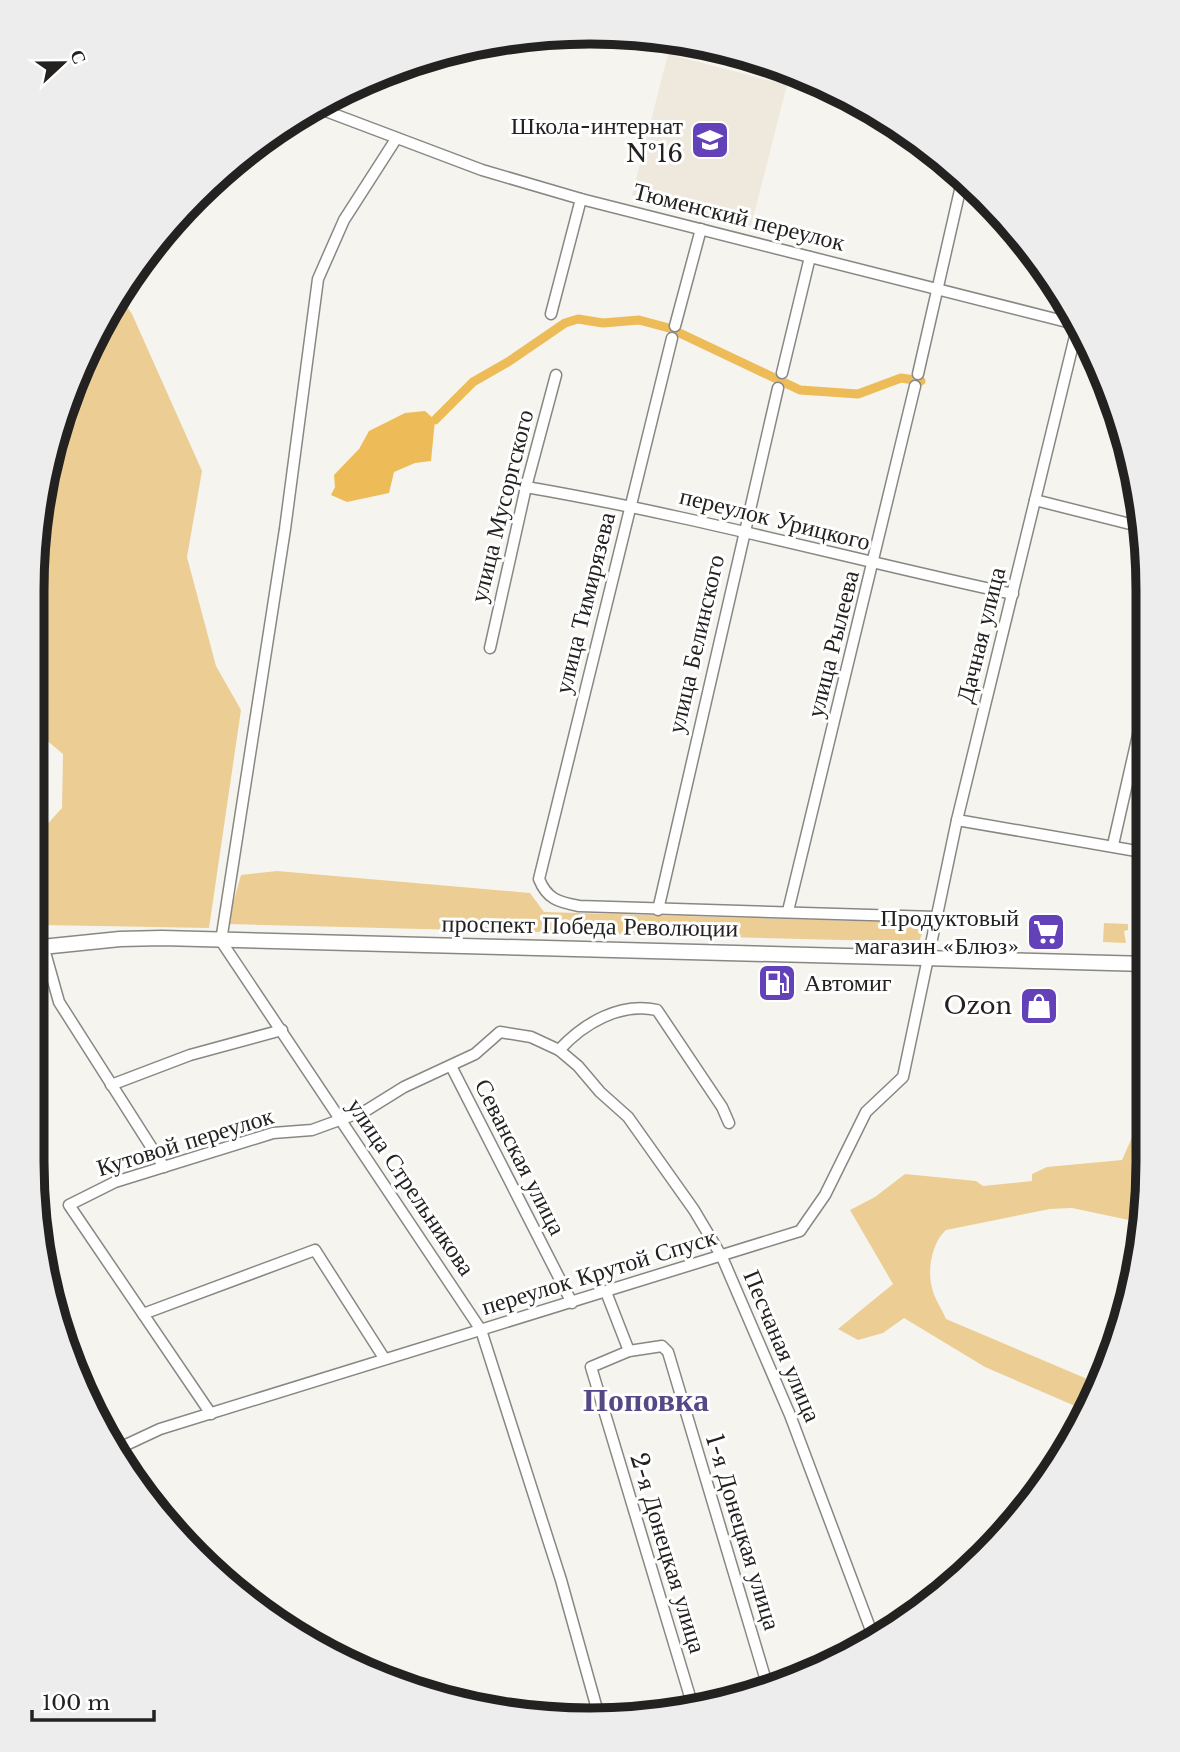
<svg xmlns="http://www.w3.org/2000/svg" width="1180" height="1752" font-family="'Libre Baskerville',serif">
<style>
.built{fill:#efe9dd}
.green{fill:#ecce95}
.water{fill:#edbc58}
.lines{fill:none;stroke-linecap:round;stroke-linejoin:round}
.canal{stroke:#edbc58;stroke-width:9}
.minor-casing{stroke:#898783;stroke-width:13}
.major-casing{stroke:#898783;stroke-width:17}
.minor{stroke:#fff;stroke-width:10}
.major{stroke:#fff;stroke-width:14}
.labels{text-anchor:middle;stroke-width:6;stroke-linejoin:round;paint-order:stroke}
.poi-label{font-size:24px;fill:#232221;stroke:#fff;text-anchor:end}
.street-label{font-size:24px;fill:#232221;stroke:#fff}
.district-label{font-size:32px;font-weight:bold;fill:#554886;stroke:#fff}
.rim{fill:none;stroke:#232221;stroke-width:9}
</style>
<rect width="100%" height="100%" fill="#f6f4ef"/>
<polygon class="built" points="668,54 787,85 751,226 632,195"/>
<g class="green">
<polygon points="121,298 132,314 202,471 187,557 216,666 241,710 209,928 42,925 32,825 43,829 62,808 63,754 32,728 32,590 42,481 89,343"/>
<polygon points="277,871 530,893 544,912 926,923 919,942 227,924 241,875"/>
<polygon points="1104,923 1128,924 1128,930 1124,931 1126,943 1103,942"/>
<path d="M1148,1122l-5,101 -71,-15 -22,1 -104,21c-14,12 -19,40 -14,58 2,10 10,21 14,31l153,65 -10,28 -104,-45 -81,-49 -21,15 -25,7 -20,-11 55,-45 -43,-74 25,-13 30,-23 71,7 7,5 49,-5v-7l15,-7 75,-7 16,-36z"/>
</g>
<polygon class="water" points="425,411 435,420 431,461 415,463 394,472 389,493 347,502 331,495 335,487 334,475 359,449 369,431 405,413"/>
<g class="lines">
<polyline class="canal" points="435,420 473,382 508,362 565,323 578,319 603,323 639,320 669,328 800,390 858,394 901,378 921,381"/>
<defs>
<g id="minor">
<polyline points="315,107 482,170 581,199 1079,325"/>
<polyline points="396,139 344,220 318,279 285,529 221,941 481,1330 561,1580 599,1716"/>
<polyline points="551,314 581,199"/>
<polyline points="675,326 701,229"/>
<path d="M672,338l-133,541c8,20 19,23 40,27l357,11"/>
<polyline points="782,373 810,257"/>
<polyline points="918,374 963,177"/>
<path d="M526,487c164,28 324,72 487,107"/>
<polyline points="1035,500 1142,527"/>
<polyline points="490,648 526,487 556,375"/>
<polyline points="957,820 1148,853"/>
<polyline points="1113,845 1148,691"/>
<polyline points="32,906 59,1002 164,1167"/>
<polyline points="658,910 778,388"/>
<polyline points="788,911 915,386"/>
<path d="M559,1050c25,-27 61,-48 98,-40l65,97 7,16"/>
<polyline points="451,1066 572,1303"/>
<polyline points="111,1085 190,1055 282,1030"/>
<polyline points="606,1292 629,1351"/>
<polyline points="143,1314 315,1250 384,1358"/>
<polyline points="211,1414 69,1205 115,1182 273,1133 312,1130 367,1110 404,1087 475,1054 500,1032 531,1037 559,1050 578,1066 600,1092 628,1117 694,1210 722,1257 790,1415 875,1641"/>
<polyline points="115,1450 160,1429 800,1231 825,1195 866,1112 903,1077 957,820 1078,324"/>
<polyline points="694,1710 591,1367 629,1351 662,1346 668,1352 767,1684"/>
</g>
<polyline id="major" points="32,948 120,939 162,938 1148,964"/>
</defs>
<use href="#minor" class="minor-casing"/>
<use href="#major" class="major-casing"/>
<use href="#minor" class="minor"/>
<use href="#major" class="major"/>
</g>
<defs>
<symbol id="school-square" viewBox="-11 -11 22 22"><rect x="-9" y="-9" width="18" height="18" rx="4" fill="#6341b9" stroke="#fff"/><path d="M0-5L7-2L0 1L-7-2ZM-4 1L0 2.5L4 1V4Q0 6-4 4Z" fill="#fff"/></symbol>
<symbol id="supermarket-square" viewBox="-11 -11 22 22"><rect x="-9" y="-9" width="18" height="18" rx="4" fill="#6341b9" stroke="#fff"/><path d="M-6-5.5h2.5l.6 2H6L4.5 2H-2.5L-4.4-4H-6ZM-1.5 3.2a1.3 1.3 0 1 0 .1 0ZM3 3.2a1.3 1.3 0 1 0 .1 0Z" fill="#fff"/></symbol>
<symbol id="fuel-square" viewBox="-11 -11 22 22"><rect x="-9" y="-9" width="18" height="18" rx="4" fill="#6341b9" stroke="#fff"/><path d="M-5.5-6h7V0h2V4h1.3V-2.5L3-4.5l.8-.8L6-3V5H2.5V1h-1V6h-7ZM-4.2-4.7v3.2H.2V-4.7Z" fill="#fff"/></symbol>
<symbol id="shop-square" viewBox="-11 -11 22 22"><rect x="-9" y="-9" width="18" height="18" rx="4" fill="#6341b9" stroke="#fff"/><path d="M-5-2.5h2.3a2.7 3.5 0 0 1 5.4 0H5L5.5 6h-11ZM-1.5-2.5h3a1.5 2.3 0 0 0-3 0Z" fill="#fff"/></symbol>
</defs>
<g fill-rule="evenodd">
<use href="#school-square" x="688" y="118" width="44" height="44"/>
<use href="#supermarket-square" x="1024" y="910" width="44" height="44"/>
<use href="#fuel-square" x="755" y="961" width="44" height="44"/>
<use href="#shop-square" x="1017" y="984" width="44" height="44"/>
</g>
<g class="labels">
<g class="poi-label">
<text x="683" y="134">Школа-интернат<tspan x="683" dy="28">№16</tspan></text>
<text x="1019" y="926">Продуктовый<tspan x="1019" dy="28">магазин «Блюз»</tspan></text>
<text x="804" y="991" text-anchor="start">Автомиг</text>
<text x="1012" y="1014">Ozon</text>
</g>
<g class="street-label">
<text transform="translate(739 217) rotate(14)" y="8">Тюменский переулок</text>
<text transform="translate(502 506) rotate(-76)" y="8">улица Мусоргского</text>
<text transform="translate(775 519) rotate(14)" y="8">переулок Урицкого</text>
<text transform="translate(585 603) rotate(-76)" y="8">улица Тимирязева</text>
<text transform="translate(981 635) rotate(-76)" y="8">Дачная улица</text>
<text transform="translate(696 644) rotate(-77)" y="8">улица Белинского</text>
<text transform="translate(833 644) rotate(-76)" y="8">улица Рылеева</text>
<text transform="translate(590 926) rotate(1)" y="8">проспект Победа Революции</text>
<text transform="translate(185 1142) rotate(-17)" y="8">Кутовой переулок</text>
<text transform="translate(520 1157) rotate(63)" y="8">Севанская улица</text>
<text transform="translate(411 1187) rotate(56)" y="8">улица Стрельникова</text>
<text transform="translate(599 1272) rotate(-17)" y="8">переулок Крутой Спуск</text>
<text transform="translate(782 1346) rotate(67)" y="8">Песчаная улица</text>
<text transform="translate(743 1532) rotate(73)" y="8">1-я Донецкая улица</text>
<text transform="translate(668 1553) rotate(73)" y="8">2-я Донецкая улица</text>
</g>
<g class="district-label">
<text x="646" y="1411">Поповка</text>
</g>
</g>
<path d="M0 0H1180V1752H0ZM590 44H590A546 546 0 0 1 1136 590V1162A546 546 0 0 1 590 1708H590A546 546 0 0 1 44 1162V590A546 546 0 0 1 590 44Z" fill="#ededed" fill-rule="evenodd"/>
<path class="rim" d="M590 44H590A546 546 0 0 1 1136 590V1162A546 546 0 0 1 590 1708H590A546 546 0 0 1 44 1162V590A546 546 0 0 1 590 44Z"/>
<g transform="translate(63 63) rotate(68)" stroke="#ffffff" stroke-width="5" paint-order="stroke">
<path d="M0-5L12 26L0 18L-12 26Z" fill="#232221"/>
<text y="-10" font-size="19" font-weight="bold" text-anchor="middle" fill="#232221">С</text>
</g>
<path d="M32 1710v10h122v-10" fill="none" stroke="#232221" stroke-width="3.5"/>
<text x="42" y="1710" font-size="21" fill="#232221" stroke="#ffffff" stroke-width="5" paint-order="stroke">100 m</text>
</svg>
